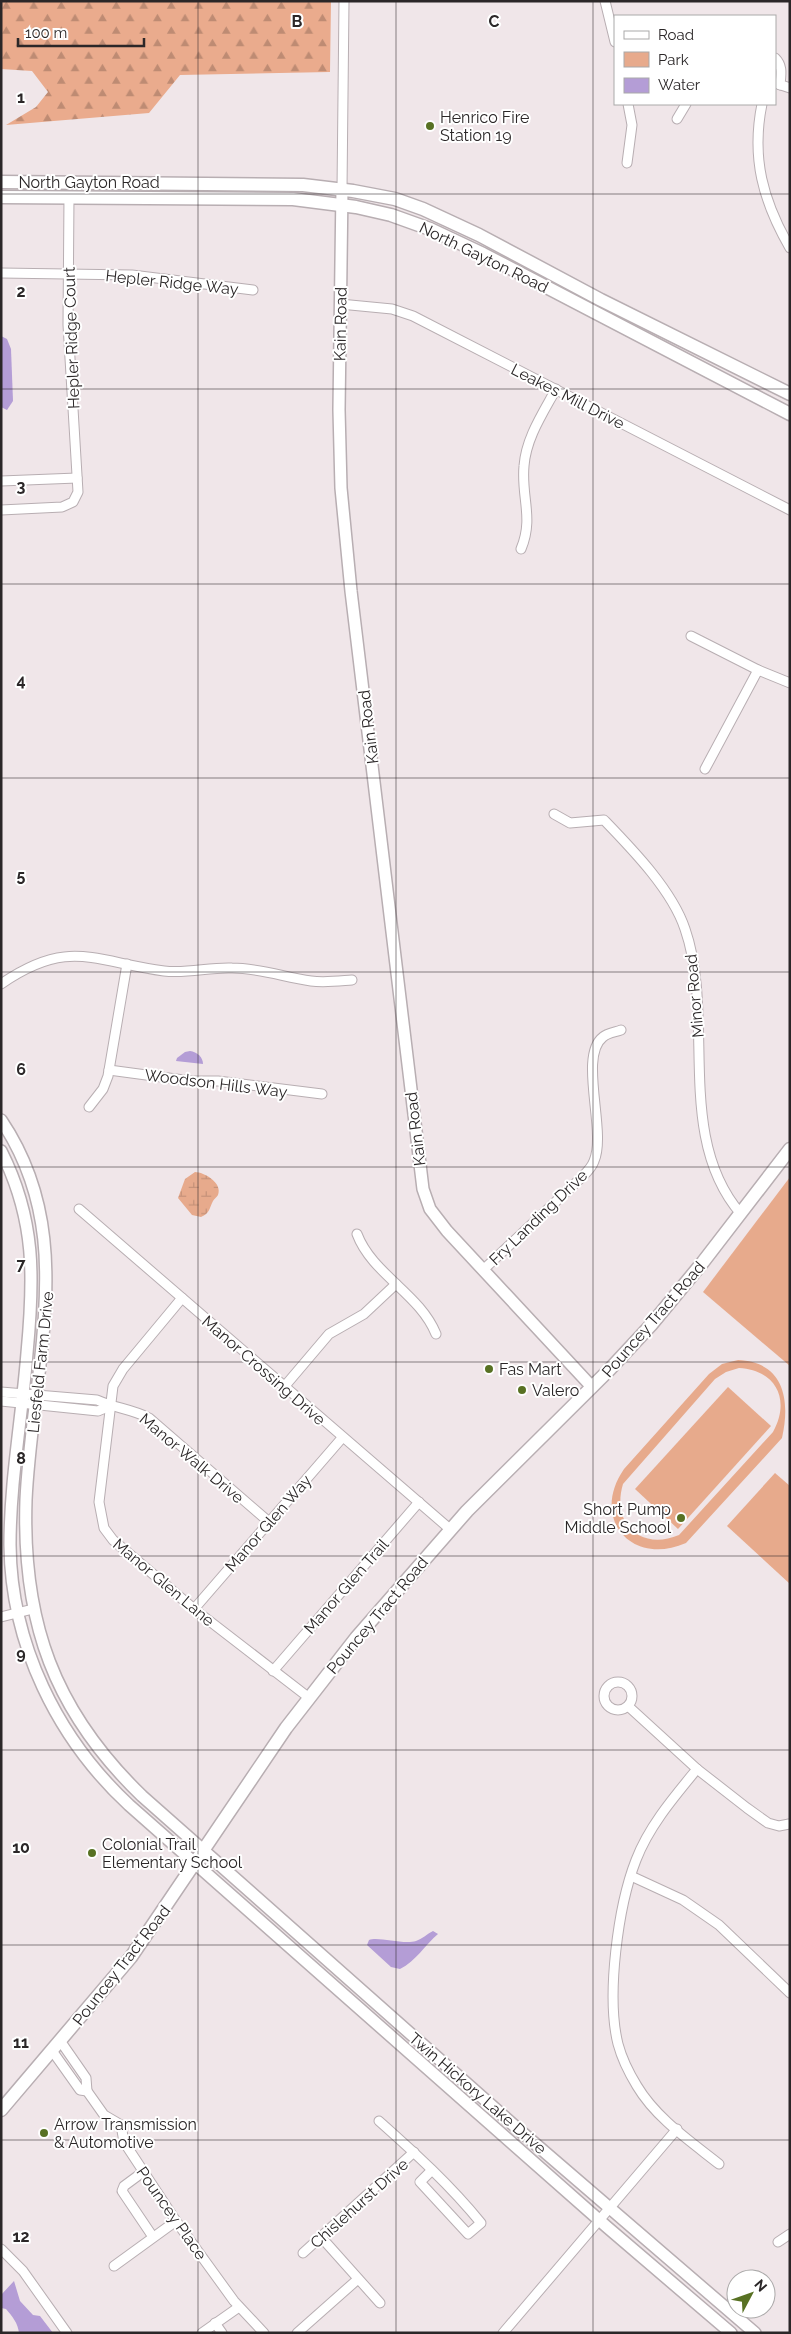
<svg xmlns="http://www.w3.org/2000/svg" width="791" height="2334" font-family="Raleway,sans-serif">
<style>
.green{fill:#e7aa8c;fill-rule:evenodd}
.forest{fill:url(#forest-firs)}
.wetland{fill:url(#wetland-marsh)}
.water{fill:#b49dd6}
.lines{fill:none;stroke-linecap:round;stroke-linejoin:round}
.minor-casing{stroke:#b8aeb2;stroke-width:11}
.tertiary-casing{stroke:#b8aeb2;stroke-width:14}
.secondary-casing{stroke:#b8aeb2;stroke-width:15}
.minor{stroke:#fff;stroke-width:9}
.tertiary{stroke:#fff;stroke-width:11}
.secondary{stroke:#fff;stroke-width:12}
.grid{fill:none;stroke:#2b2728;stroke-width:1;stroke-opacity:0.55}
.poi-dot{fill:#587123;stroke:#fff;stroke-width:2}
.labels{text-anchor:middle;stroke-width:4;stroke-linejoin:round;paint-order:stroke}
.poi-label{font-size:16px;fill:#2b2728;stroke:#fff;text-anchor:start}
.street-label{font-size:16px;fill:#2b2728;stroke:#fff}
.grid-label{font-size:16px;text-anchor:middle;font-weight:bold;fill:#2b2728;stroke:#fff;stroke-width:4;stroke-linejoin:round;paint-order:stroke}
</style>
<defs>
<pattern id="forest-firs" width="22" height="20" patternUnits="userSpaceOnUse" patternTransform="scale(1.25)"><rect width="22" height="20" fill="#eaab8d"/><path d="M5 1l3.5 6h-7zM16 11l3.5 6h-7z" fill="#be8b73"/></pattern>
<pattern id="wetland-marsh" width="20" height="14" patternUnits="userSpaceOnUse" patternTransform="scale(1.25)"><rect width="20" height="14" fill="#e7aa8c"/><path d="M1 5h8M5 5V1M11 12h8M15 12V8" fill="none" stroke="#c69279"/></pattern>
</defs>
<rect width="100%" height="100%" fill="#f0e6e9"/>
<g class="green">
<polygon points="790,1177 790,1366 703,1292"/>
<path d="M738,1360c45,2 53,38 44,78l-96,105c-55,24 -96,-25 -62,-74l85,-95 13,-10zM739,1368c37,2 52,32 34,64l-94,103c-38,16 -68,-11 -56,-51l92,-105 11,-7z"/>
<polygon points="728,1387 771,1426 678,1529 635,1489"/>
<polygon points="775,1473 790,1486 790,1584 727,1526"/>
</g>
<polygon class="forest" points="1,1 331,1 330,72 180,75 149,113 6,125 36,107 48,92 32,71 1,69"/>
<path class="wetland" d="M195,1172c9,0 28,11 23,23 -1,2 -4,4 -5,6 -4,8 -3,12 -12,16l-9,-2 -14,-17 7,-19z"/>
<g class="water">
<polygon points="1,336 7,339 11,349 13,401 7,410 1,407"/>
<path d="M190,1051c7,1 13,6 13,13l-27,-3 1,-3 8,-6z"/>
<path d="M433,1931l5,3c-13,11 -22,27 -38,35l-9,-2 -24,-22 2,-5c9,-4 34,5 47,1 6,-2 11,-7 17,-10z"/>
<path d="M14,2281l6,20 13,14 7,1 13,17h-34c-1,-10 -7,-17 -13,-24l-5,-1v-13z"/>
</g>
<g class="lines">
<defs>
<g id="minor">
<polyline points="605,1 615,42"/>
<path d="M775,58c8,8 6,16 5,27"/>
<polyline points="775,83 790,88"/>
<path d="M762,104c-11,54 1,97 28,144"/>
<polyline points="677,119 686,104"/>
<polyline points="627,163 632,125 628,104"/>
<polyline points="342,189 344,1"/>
<polyline points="1,273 132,275 253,290"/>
<polyline points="340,304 392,309 413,316 790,510"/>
<polyline points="1,481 77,478"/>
<polyline points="1,510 62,507 73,502 78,492 68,325 69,197"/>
<path d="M521,549c13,-31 0,-52 3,-83 2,-28 19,-53 32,-77"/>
<polyline points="691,636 758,670"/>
<polyline points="705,769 758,670 790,683"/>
<path d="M554,814l16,9 34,-3c28,29 68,70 81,109 31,89 -11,208 56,285"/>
<path d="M1,984c67,-46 91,-23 163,-13 23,3 45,-4 68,-3 27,0 52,9 79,13 13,2 28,0 41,-1"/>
<polyline points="109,1070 191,1081 218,1081 322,1094"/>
<polyline points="89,1107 103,1089 108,1076 127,964"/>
<polyline points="79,1209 451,1530"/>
<path d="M357,1234c15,40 63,60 79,100"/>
<path d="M483,1270l100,-94c4,-4 9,-9 11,-15 13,-29 -16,-105 9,-124 4,-4 13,-5 18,-7"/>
<polyline points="182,1298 123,1369 113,1386 99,1502 104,1528 113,1540 194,1609 308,1697"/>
<polyline points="284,1387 329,1334 364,1314 396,1284"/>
<path d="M1,1392l96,8c17,8 35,9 52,18l120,104"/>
<polyline points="1,1401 98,1411 110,1406"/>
<polyline points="194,1609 342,1438"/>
<polyline points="1,1617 33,1609"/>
<polyline points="273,1671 419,1502"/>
<circle cx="618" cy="1696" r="14"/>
<polyline points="628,1706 697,1769 747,1808 768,1823 779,1826 789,1824"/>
<path d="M697,1769c-23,28 -48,57 -61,91 -18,46 -30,136 -18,184 4,15 11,29 19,42 19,32 53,55 82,78"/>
<polyline points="631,1876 683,1900 719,1925 790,1993"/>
<polyline points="53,2052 80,2090 87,2091 86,2078 61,2042"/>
<polyline points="87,2091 104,2115 121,2125 124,2142 176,2221 234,2301 264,2333"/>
<path d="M379,2121c36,32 71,64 102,102l-13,11 -48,-52 12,-12"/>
<polyline points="143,2172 124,2186 122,2191 153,2237"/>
<polyline points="321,2237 380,2303"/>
<polyline points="778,2242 790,2234"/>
<polyline points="1,2249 23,2271 67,2333"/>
<polyline points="303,2253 414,2152"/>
<polyline points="114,2266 176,2221"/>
<polyline points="215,2323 222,2333"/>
<polyline points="202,2333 239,2307"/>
<polyline points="297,2333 358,2279"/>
<polyline points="503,2333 677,2129"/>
</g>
<g id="tertiary">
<polyline points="342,189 339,410 341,488 351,591 423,1189 430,1209 447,1231 592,1387"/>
<path d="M1,1120c52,77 49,158 39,245 -5,45 -12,90 -14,135 -4,122 28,211 116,296l376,333 237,204"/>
<path d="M1,1151c35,69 33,128 26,202 -5,64 -17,128 -17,192 1,99 47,193 119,260l478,422 124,106"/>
</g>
<g id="secondary">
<polyline points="1,182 303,185 353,191 395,199 423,209 479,235 601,300 790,394"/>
<polyline points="1,197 293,199 356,207 391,215 430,229 483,254 790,414"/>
<polyline points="1,2110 131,1957 286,1728 356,1638 467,1511 610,1369 651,1325 703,1262 790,1149"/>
</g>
</defs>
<use href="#minor" class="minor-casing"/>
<use href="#tertiary" class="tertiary-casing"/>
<use href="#secondary" class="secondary-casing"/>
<use href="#minor" class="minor"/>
<use href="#tertiary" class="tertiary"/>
<use href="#secondary" class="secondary"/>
</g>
<path class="grid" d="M198,1v2332M396,1v2332M593,1v2332M1,194h789M1,389h789M1,584h789M1,778h789M1,972h789M1,1167h789M1,1362h789M1,1556h789M1,1750h789M1,1945h789M1,2140h789"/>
<g class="poi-dot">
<circle cx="430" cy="126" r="5"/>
<circle cx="489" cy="1369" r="5"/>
<circle cx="522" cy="1390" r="5"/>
<circle cx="681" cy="1518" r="5"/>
<circle cx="92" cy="1853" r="5"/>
<circle cx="44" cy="2133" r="5"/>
</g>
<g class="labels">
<g class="poi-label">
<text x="440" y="123">Henrico Fire<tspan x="440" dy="18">Station 19</tspan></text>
<text x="499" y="1375">Fas Mart</text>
<text x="532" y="1396">Valero</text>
<text x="671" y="1515" text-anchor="end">Short Pump<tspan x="671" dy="18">Middle School</tspan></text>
<text x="102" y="1850">Colonial Trail<tspan x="102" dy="18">Elementary School</tspan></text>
<text x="54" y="2130">Arrow Transmission<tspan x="54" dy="18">&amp; Automotive</tspan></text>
</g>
<g class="street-label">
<text x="89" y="188">North Gayton Road</text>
<text transform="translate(484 257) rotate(26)" y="6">North Gayton Road</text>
<text transform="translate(172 282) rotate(6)" y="6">Hepler Ridge Way</text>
<text transform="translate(340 324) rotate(-89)" y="6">Kain Road</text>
<text transform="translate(71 338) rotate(-92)" y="6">Hepler Ridge Court</text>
<text transform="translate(568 396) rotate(27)" y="6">Leakes Mill Drive</text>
<text transform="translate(368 727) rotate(-97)" y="6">Kain Road</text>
<text transform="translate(694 996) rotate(-95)" y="6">Minor Road</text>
<text transform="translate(216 1083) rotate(7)" y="6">Woodson Hills Way</text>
<text transform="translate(415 1129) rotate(-97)" y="6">Kain Road</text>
<text transform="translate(538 1217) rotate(-44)" y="6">Fry Landing Drive</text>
<text transform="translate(653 1319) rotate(-49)" y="6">Pouncey Tract Road</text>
<text transform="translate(40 1362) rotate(-84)" y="6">Liesfeld Farm Drive</text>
<text transform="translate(264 1370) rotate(41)" y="6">Manor Crossing Drive</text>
<text transform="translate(192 1458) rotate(40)" y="6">Manor Walk Drive</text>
<text transform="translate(268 1523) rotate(-49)" y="6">Manor Glen Way</text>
<text transform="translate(164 1582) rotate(40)" y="6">Manor Glen Lane</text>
<text transform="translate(346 1586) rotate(-49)" y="6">Manor Glen Trail</text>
<text transform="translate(377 1615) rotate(-50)" y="6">Pouncey Tract Road</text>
<text transform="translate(121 1965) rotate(-52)" y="6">Pouncey Tract Road</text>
<text transform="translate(478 2093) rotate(41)" y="6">Twin Hickory Lake Drive</text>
<text transform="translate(359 2203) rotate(-42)" y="6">Chislehurst Drive</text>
<text transform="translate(172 2213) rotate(55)" y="6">Pouncey Place</text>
</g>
</g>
<g class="grid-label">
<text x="297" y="27">B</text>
<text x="494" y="27">C</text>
<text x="21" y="103">1</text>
<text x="21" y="297">2</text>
<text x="21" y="492">3</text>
<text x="21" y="686">4</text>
<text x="21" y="881">5</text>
<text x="21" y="1075">6</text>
<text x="21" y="1270">7</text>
<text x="21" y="1464">8</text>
<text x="21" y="1659">9</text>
<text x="21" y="1853">10</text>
<text x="21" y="2048">11</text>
<text x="21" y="2242">12</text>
</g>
<rect width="791" height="2334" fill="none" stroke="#2b2728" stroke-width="5"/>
<rect x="614" y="15" width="162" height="90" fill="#ffffff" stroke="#aaa9a9"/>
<rect x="624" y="31" width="25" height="8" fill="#ffffff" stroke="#aaa9a9"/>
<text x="658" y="40" font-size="15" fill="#2b2728">Road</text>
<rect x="624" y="52" width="25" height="15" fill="#e7aa8c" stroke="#aaa9a9"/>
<text x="658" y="65" font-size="15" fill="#2b2728">Park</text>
<rect x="624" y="78" width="25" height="15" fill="#b49dd6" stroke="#aaa9a9"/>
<text x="658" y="90" font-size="15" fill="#2b2728">Water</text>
<g transform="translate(751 2294) rotate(49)"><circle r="24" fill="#ffffff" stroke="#aaa9a9"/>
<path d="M0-4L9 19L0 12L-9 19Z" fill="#587123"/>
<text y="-8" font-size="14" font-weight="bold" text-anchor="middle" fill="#2b2728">N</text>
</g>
<path d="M18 38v8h126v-8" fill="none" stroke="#2b2728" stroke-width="2.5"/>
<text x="25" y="38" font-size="15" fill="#2b2728" stroke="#ffffff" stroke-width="4" paint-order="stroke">100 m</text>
</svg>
